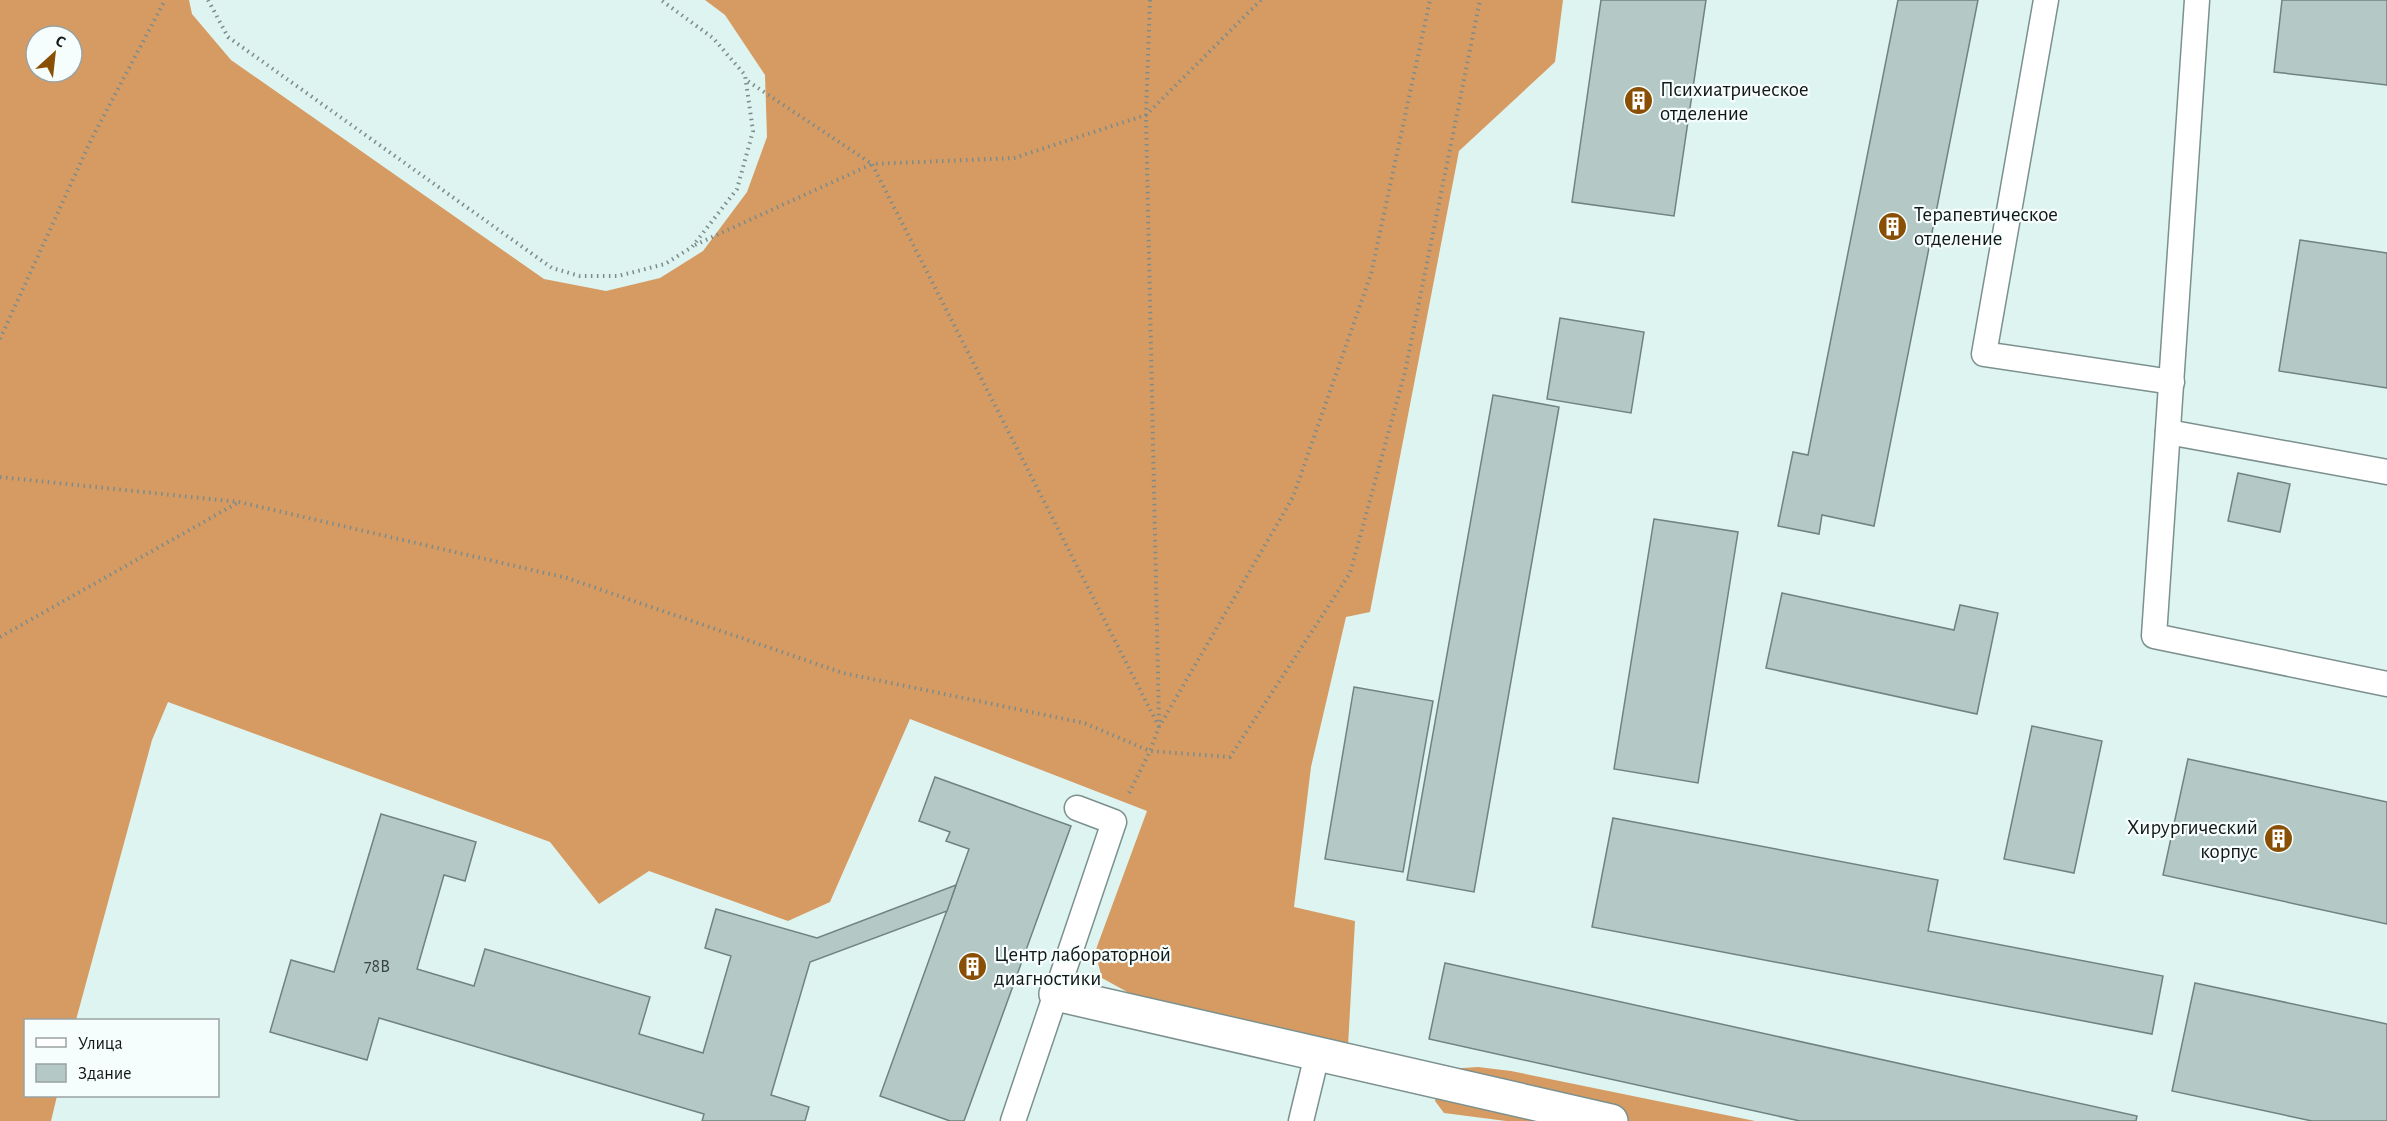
<svg xmlns="http://www.w3.org/2000/svg" width="2387" height="1121" font-family="'Alegreya Sans',sans-serif">
<style>
.forest{fill:#d69b63;fill-rule:evenodd}
.building{fill:#b4c9c6;stroke:#6f8380;stroke-width:1.5}
.lines{fill:none;stroke-linecap:round;stroke-linejoin:round}
.service-casing{stroke:#7c908d;stroke-width:27}
.minor-casing{stroke:#7c908d;stroke-width:36}
.path{stroke:#7d8c8a;stroke-width:4;stroke-dasharray:1.5 4.5;stroke-linecap:butt}
.service{stroke:#fff;stroke-width:24}
.minor{stroke:#fff;stroke-width:33}
.labels{text-anchor:middle;stroke-width:4.5;stroke-linejoin:round;paint-order:stroke}
.number-label{font-size:18px;fill:#3a4443}
.poi-label{font-size:21px;fill:#111817;stroke:#f6fefd;text-anchor:start}
</style>
<rect width="100%" height="100%" fill="#def4f1"/>
<g class="forest">
<path d="M0,0h189l3,14 39,46 313,219 62,12 54,-13 43,-27 44,-59 20,-55 -2,-62 -40,-60 -20,-15h858l-8,62 -96,89 -89,461 -24,5 -35,150 -17,140 61,14 -7,125 -219,-53 -27,-15 -7,-26 52,-141 -237,-92 -80,183 -42,19 -139,-50 -50,33 -49,-62 -382,-140 -16,38 -76,280h-50v76h31l-6,25h-51zM36,36h36v36h-36z"/>
<polygon points="1478,1067 1511,1071 1755,1121 1506,1121 1444,1113 1435,1101 1437,1090 1448,1069"/>
</g>
<g class="building">
<polygon points="1601,0 1706,0 1674,216 1572,202"/>
<polygon points="1898,0 1978,0 1874,526 1822,515 1819,534 1778,526 1793,452 1808,455"/>
<polygon points="2282,0 2387,0 2387,85 2274,72"/>
<polygon points="2300,240 2387,253 2387,388 2279,371"/>
<polygon points="1560,318 1644,332 1631,413 1547,399"/>
<polygon points="1493,395 1559,407 1474,892 1407,880"/>
<polygon points="2238,473 2290,484 2280,532 2228,521"/>
<polygon points="1654,519 1738,532 1698,783 1614,769"/>
<polygon points="1782,593 1954,630 1960,605 1998,613 1977,714 1766,668"/>
<polygon points="1354,687 1433,701 1403,872 1325,859"/>
<polygon points="2032,726 2102,741 2074,873 2004,859"/>
<polygon points="2188,759 2387,802 2387,924 2163,875"/>
<polygon points="935,777 1071,826 964,1121 950,1121 880,1096 969,849 946,841 950,832 919,821"/>
<polygon points="381,814 476,842 465,881 444,875 417,969 474,986 485,949 650,997 639,1034 703,1053 731,956 705,948 716,909 817,938 956,885 947,911 810,962 771,1095 809,1107 805,1121 702,1121 704,1114 379,1018 367,1060 270,1032 291,960 334,972"/>
<polygon points="1613,818 1938,880 1928,931 2163,976 2152,1034 1592,927"/>
<polygon points="1445,963 2137,1116 2136,1121 1800,1121 1429,1039"/>
<polygon points="2195,983 2387,1024 2387,1121 2312,1121 2172,1091"/>
</g>
<g class="lines">
<defs>
<g id="service">
<polyline points="2046,0 1984,354 2172,382"/>
<polyline points="2197,0 2154,636 2387,684"/>
<polyline points="2168,432 2387,472"/>
<polyline points="1013,1121 1114,822 1077,808"/>
<polyline points="1301,1121 1317,1055"/>
</g>
<polyline id="minor" points="1056,994 1611,1121"/>
</defs>
<use href="#service" class="service-casing"/>
<use href="#minor" class="minor-casing"/>
<g class="path">
<polyline points="208,0 228,37 552,268 580,276 618,276 665,264 692,247 737,189 753,131 745,75 713,38 661,0"/>
<polyline points="1150,0 1146,115 1159,723"/>
<polyline points="695,245 872,164 746,80"/>
<polyline points="0,339 91,140 165,0"/>
<polyline points="0,477 239,502 567,578 843,673 1084,723 1150,751 1230,757 1350,573 1405,372 1480,0"/>
<polyline points="0,637 239,502"/>
<polyline points="1159,727 872,164 1014,158 1146,115 1261,0"/>
<polyline points="1129,793 1150,751 1159,727 1293,497 1371,274 1430,0"/>
</g>
<use href="#service" class="service"/>
<use href="#minor" class="minor"/>
</g>
<defs>
<symbol id="building-disc" viewBox="-11 -11 22 22"><circle r="9.5" fill="#884f05" stroke="#f6fefd"/><path d="M-4-6H4V6H1V3H-1V6H-4ZM-2.5-4.3h1.7v1.8h-1.7ZM.8-4.3h1.7v1.8H.8ZM-2.5-1h1.7V.8h-1.7ZM.8-1h1.7V.8H.8Z" fill="#fff"/></symbol>
</defs>
<g fill-rule="evenodd">
<use href="#building-disc" x="1622" y="84" width="33" height="33"/>
<use href="#building-disc" x="1876" y="210" width="33" height="33"/>
<use href="#building-disc" x="2262" y="822" width="33" height="33"/>
<use href="#building-disc" x="956" y="950" width="33" height="33"/>
</g>
<g class="labels">
<g class="number-label">
<text x="377" y="972">78В</text>
</g>
<g class="poi-label">
<text x="1660" y="96">Психиатрическое<tspan x="1660" dy="24">отделение</tspan></text>
<text x="1914" y="221">Терапевтическое<tspan x="1914" dy="24">отделение</tspan></text>
<text x="2258" y="834" text-anchor="end">Хирургический<tspan x="2258" dy="24">корпус</tspan></text>
<text x="994" y="961">Центр лабораторной<tspan x="994" dy="24">диагностики</tspan></text>
</g>
</g>
<rect x="24" y="1019" width="195" height="78" fill="#f6fefd" stroke="#9aa2a1" stroke-width="1.5"/>
<rect x="36" y="1038" width="30" height="9" fill="#ffffff" stroke="#9aa2a1" stroke-width="1.5"/>
<text x="78" y="1049" font-size="18" fill="#111817">Улица</text>
<rect x="36" y="1064" width="30" height="18" fill="#b4c9c6" stroke="#9aa2a1" stroke-width="1.5"/>
<text x="78" y="1079" font-size="18" fill="#111817">Здание</text>
<g transform="translate(54 54) rotate(27)"><circle r="28" fill="#f6fefd" stroke="#9aa2a1" stroke-width="1.5"/>
<path d="M0-4.5L10 22L0 15L-10 22Z" fill="#884f05"/>
<text y="-9" font-size="16" font-weight="bold" text-anchor="middle" fill="#111817">С</text>
</g>
</svg>
